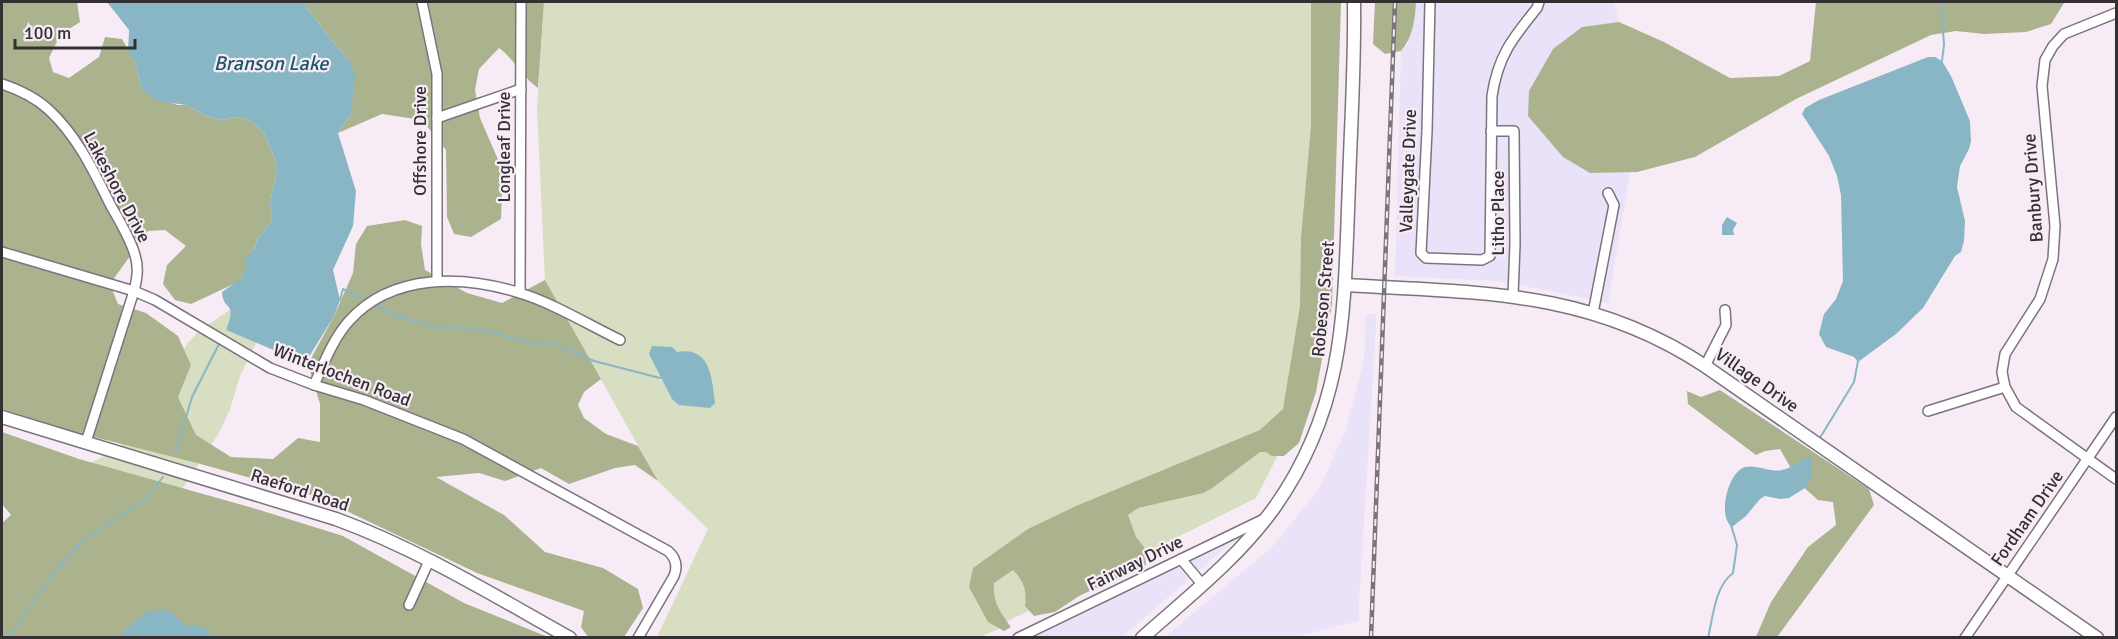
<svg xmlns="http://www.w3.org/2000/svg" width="2118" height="639" font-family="Signika,sans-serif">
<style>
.commercial{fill:#e9e2f8}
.green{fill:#d7dec2}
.forest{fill:#abb38e}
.water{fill:#89b6c4}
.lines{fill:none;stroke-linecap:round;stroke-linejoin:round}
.stream{stroke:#89b6c4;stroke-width:2}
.minor-casing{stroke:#7c737c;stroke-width:12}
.major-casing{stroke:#7c737c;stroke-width:15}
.minor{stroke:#fff;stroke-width:9}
.major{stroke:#fff;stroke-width:12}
.rail-casing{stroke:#7b747a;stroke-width:4.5}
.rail{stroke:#f7ecf6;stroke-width:2;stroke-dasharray:7;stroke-linecap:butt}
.labels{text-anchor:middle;stroke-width:4.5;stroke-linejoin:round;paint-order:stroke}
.street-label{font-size:18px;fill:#332f33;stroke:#f7ecf6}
.water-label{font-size:20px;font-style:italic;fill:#1a5767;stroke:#f7ecf6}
</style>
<rect width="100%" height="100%" fill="#f7ecf6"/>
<g class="commercial">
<polygon points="1416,2 1614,2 1619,22 1582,27 1590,173 1630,172 1608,303 1499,281 1395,276 1401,51 1408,43 1415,19"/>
<polygon points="1366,314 1376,314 1376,325 1358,621 1294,637 1165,637 1272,547 1319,489 1345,432 1364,360"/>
<polygon points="1231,543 1122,637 1033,637"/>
</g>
<g class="green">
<polygon points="544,2 1331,2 1305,402 1256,498 998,626 999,629 980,637 657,637 708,529 658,481 545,280 537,109"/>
<polygon points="231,309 232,316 226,330 256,343 240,376 230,409 219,433 173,503 2,637 2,536 89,464 116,450 130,437 187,344 199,331"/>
</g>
<g class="forest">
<polygon points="2,2 77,2 80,22 60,35 49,58 53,72 69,78 99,57 105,37 122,39 135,62 142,90 177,105 186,105 206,116 223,120 235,117 247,119 257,126 264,133 275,159 277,169 270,204 272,221 258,238 242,278 238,282 191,304 175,300 163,284 167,265 186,246 165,230 148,231 110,284 118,304 146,313 178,336 191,365 178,397 196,435 231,457 273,459 298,438 320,442 320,404 308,364 334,316 353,273 356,244 367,226 405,220 422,226 421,244 425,270 467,293 502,303 545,280 601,379 584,392 578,405 584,418 606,434 638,446 658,481 635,465 615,468 569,484 541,468 505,481 479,473 436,477 504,515 545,552 603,568 638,589 643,608 624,637 588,637 581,627 584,611 477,573 315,496 197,463 78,433 2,409"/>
<path d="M303,2h241l-6,86c-16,-11 -24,-29 -39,-40l-20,21 -4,21 5,28 23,53 -2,48 -30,18 -17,-3 -7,-17 -1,-67 -24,-30 -40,-6 -44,19 13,-19 -2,-54 -16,-18z"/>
<path d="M1311,2h30v1l-9,301 -16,88 -17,51 -15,13h-12l-6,-4h-6l-49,37 -8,4 -65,15 -10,7 8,22 8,10 2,18 -67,31 -24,16 -21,4 -9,-10c2,-15 -1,-25 -12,-36l-19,13c-2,19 7,30 17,44l-7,4 -16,-9 -19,-35 4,-19 55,-39 48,-23 184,-76 23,-21 17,-103 1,-68 10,-112z"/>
<path d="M1375,2h41c-1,18 -3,35 -15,49l-16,3 -12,-10z"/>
<polygon points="1816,2 2064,3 2051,24 2026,32 1984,34 1956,31 1931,35 1796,99 1695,157 1637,172 1590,173 1563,157 1528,116 1529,91 1553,49 1582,27 1619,22 1664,42 1730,78 1779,76 1810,61"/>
<polygon points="1720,390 1869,489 1874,505 1777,637 1756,637 1771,602 1808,547 1836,525 1833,502 1818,500 1800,484 1780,449 1765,451 1756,455 1688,404 1687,391 1701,397"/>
<polygon points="2,432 79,459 253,508 343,536 464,603 548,637 2,637 2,523 11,515 2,504"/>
</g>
<g class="water">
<path d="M107,2h196l30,40 16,18 6,15 -4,39 -13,19 18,58 -3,35 -20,44 7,30 -6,16 -25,41 -12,3 -71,-30c12,-30 -3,-18 -4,-38l20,-14 3,-8 1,-12 8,-9 4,-11 14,-17 -2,-17 7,-35 -2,-10 -11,-26 -7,-7 -10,-7 -12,-2 -12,3 -17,-4 -20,-11 -28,-4 -16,-11 -7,-28 -7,-11 1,-21z"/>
<polygon points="1928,57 1935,57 1942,61 1951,76 1970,121 1971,141 1969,149 1960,166 1957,187 1965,221 1964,241 1961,252 1955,256 1923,308 1896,334 1858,362 1854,357 1826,347 1819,334 1824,314 1836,299 1843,281 1841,195 1837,176 1829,156 1802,114 1805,108 1819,100"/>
<polygon points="1727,217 1737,223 1733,230 1734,235 1722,235 1722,225"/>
<path d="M652,346l20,1 5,5c33,-6 35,25 38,51l-5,5 -31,-3 -7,-6 -23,-45z"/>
<path d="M1811,456l1,18 -7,14 -16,10 -9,1 -15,-3 -5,3 -14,17 -14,11c-15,-11 -4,-55 13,-60 12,-3 26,6 37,3 10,-2 19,-11 29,-14z"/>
<polygon points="168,610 185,625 205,627 213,637 123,637 122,633 147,611"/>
</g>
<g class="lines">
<g class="stream">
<polyline points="1941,2 1944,45 1942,61"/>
<polyline points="340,300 343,289 367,301"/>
<polyline points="375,305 397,316 433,326 482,330 528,342 555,344 594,361 660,378"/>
<polyline points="1818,441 1854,382 1858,361"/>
<polyline points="175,454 192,397 220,342"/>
<polyline points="8,638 53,574 84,539 146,499 163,477"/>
<path d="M1708,638c5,-21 7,-52 25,-65l4,-28 -6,-20"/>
</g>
<defs>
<g id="minor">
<polyline points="422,2 437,74 437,281"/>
<path d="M1430,2l-3,129 -6,122 5,5 56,2 8,-4 2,-160c6,-40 20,-57 45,-88l2,-6"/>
<polyline points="2116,13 2064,34 2053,46 2045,60 2042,86 2055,226 2053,259 2040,299 2005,354 2002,372 2005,387 2016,407 2116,479"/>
<path d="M2,84c18,6 33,13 47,26 29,27 45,62 62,96 9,16 19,32 24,49 4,13 2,24 -1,36l-48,151"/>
<polyline points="437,118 521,89"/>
<polyline points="1491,131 1514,131 1515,244 1513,296"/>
<path d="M2,252l132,39 21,9 115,68 44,17 50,15 99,39 205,112c8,7 10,15 6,25l-36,62"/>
<polyline points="520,293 521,2"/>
<polyline points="1593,313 1614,205 1608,193"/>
<polyline points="1705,366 1726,325 1725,310"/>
<path d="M314,385c10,-22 19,-46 35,-64 43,-48 114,-46 171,-28 35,11 67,31 100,47"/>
<polyline points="1928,411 2005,387"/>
<polyline points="1181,559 1202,584"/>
<polyline points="409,605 429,561"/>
<polyline points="1018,638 1264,519"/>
<polyline points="1965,638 2116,417"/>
</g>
<g id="major">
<path d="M1345,285c133,8 243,4 360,81l392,272"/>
<path d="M2,417l334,102c82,30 157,76 234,119"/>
<path d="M1142,638c46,-41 96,-80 132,-130 74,-104 70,-204 75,-325 2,-61 6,-121 5,-181"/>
</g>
</defs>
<use href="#minor" class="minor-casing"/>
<use href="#major" class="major-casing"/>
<use href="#minor" class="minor"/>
<use href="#major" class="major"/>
<defs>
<polyline id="rail" points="1371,638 1395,2"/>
</defs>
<use href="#rail" class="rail-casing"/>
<use href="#rail" class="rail"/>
</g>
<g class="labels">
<g class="street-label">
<text transform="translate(420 141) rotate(-90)" y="6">Offshore Drive</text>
<text transform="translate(504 147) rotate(-90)" y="6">Longleaf Drive</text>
<text transform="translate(1408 171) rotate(-88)" y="6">Valleygate Drive</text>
<text transform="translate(117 187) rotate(62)" y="6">Lakeshore Drive</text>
<text transform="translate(2033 188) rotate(-94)" y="6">Banbury Drive</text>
<text transform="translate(1498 213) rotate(-90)" y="6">Litho Place</text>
<text transform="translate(1323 299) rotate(-85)" y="6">Robeson Street</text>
<text transform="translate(342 375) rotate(21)" y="6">Winterlochen Road</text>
<text transform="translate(1757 380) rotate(35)" y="6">Village Drive</text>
<text transform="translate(300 490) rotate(18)" y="6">Raeford Road</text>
<text transform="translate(2027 518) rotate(-55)" y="6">Fordham Drive</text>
<text transform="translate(1135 563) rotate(-26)" y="6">Fairway Drive</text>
</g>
<g class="water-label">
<text x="271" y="70">Branson Lake</text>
</g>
</g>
<rect width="2118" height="639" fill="none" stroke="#332f33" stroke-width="6"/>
<path d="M15 39v9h120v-9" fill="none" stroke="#332f33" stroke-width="3"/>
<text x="24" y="39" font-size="18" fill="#332f33" stroke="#f7ecf6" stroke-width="4.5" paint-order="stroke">100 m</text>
</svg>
